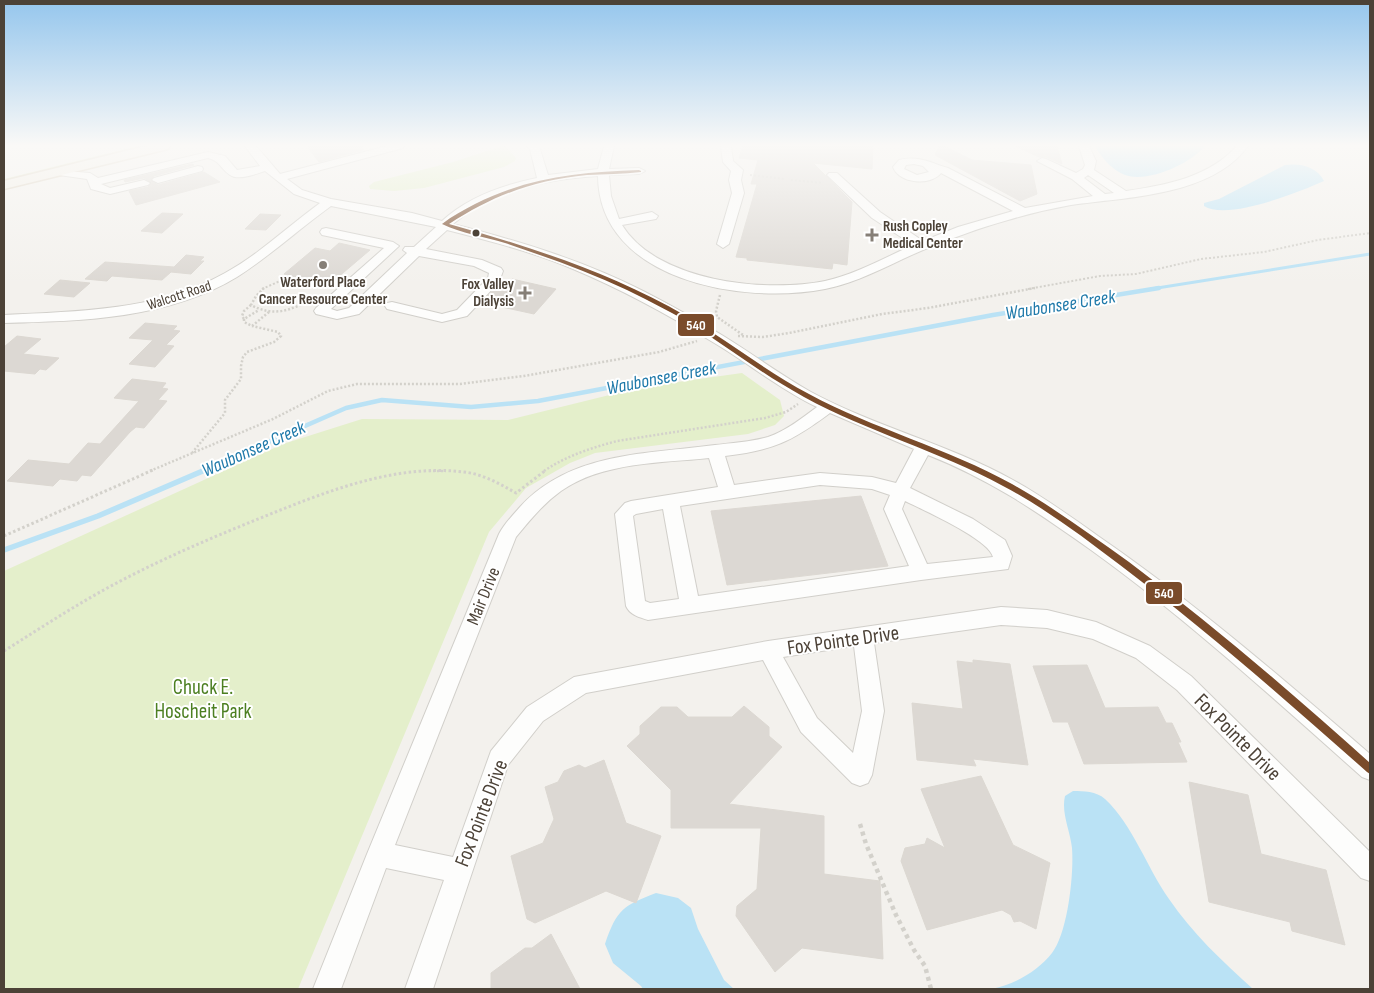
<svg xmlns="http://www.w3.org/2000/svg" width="1374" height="993" font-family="'Sofia Sans Condensed',sans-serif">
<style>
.green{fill:#e4efcb}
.water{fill:#bae2f5}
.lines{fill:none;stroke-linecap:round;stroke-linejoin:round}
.stream-far2{stroke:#bae2f5;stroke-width:3}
.stream-far1{stroke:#bae2f5;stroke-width:4.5}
.stream{stroke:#bae2f5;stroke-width:5.5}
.building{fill:#dcd8d3;stroke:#dcd8d2}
.minor-casing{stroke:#d1cfca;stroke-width:2}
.major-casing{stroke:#d8ccb9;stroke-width:3}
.path-far3{stroke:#d3d1cb;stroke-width:2;stroke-dasharray:2 2;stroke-linecap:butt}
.path-far2{stroke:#d3d1cb;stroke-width:2.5;stroke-dasharray:2 2;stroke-linecap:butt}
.path-far1{stroke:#d3d1cb;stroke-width:3;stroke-dasharray:2.5 2.5;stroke-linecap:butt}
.path{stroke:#d3d1cb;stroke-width:4.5;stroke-dasharray:4 4;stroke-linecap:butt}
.minor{fill:#fdfdfc;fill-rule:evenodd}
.major{fill:#f2eee5;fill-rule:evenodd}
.bus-1-casing{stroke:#fff;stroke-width:3}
.bus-1{fill:#7a4b2a;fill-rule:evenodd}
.bus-dot{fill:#4c4237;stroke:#fff;stroke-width:2}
.poi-dot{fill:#867f77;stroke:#fff;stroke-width:2}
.labels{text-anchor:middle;stroke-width:4;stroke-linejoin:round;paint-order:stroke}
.far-poi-label{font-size:15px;font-weight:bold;fill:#4c4237;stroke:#fff;text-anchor:start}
.far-street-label{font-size:15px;fill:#4c4237;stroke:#fff}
.street-label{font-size:18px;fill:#4c4237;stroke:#fff}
.water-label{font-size:19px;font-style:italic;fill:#207aaa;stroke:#fff}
.near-street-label{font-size:21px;fill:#4c4237;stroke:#fff}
.near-park-label{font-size:21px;fill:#4c7f21;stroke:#fff}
.line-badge{stroke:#fff;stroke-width:2}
.badge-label{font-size:14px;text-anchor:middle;font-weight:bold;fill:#fff}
</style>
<rect width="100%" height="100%" fill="#f3f1ed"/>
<g class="green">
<polygon points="502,146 506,147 516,158 515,161 504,167 424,188 394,191 370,189 369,186 374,182 453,162"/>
<polygon points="133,147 134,148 4,182 4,179"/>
<polygon points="742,373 780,400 784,416 775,425 748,434 595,453 570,463 526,488 489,532 298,989 4,989 4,571 283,444 362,419 508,420 642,387"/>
</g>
<g class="water">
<path d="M1095,146h110c-15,18 -57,37 -80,29 -13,-5 -24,-18 -30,-29z"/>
<path d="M1285,165c14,-2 32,1 39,16 -25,11 -96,40 -120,25v-3l15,-4z"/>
<path d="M1073,791c11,0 23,0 32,8 28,26 42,69 64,100 23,34 54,63 84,90h-262c23,-4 47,-18 61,-36 16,-21 22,-79 20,-105 -2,-18 -11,-35 -7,-52z"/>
<path d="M656,893l22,5 13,10 7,21 26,51 10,9h-91l-2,-3 -28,-23 -8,-19c12,-35 18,-38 51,-51z"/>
</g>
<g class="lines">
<polyline class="stream-far2" points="1151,289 1370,254"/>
<polyline class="stream-far1" points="202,471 346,408 382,400 471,407 538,401 993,315 1159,288"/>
<polyline class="stream" points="4,550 98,516 205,470"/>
</g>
<g class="building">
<polygon points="307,146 363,146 363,150 319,162"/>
<polygon points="743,146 873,146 872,169 813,163 852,202 847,265 833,263 832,269 747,260 747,258 736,257 757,184 751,184 758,160 739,158"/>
<polygon points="939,146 944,146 972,160 1031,165 1037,194 1020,201 935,155"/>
<polygon points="1015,146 1057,146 1062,164 1046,157 1039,157"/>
<polygon points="192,164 194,165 154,176 150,180 158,185 204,172 220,182 136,205 129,191 148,187 152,183 144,178 125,182 124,180"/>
<polygon points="162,213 183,214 162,233 141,231"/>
<polygon points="260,214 281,215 266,230 245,229"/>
<polygon points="339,243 370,250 330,284 319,283 284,274 315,248 330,251"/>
<polygon points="186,255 204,257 200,261 204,261 191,274 171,272 162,280 112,276 107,281 85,279 105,262 174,267"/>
<polygon points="512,279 556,289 534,314 488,304 494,298 488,296 500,283 507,284"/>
<polygon points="60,280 90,283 74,297 44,294"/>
<polygon points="145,323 177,326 173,330 180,331 166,345 174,346 155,367 129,364 153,340 129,338"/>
<polygon points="17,336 41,339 23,354 59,358 46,370 40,369 35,374 4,371 4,347"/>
<polygon points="132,379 166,383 162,388 168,389 158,400 167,401 144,428 136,427 130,432 91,476 82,475 77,481 60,479 53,486 7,481 28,460 69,464 88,443 100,444 139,401 114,398"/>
<polygon points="861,496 888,566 727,585 711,511"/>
<polygon points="973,660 1010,664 1028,765 973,759 976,766 917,760 912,703 963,709 957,661 973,663"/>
<polygon points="1087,665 1105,708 1158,707 1166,723 1172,723 1181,742 1178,742 1187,762 1084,764 1068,722 1053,722 1033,666"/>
<polygon points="744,706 769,727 769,736 782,747 729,804 824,816 824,874 880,881 883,959 802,948 775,972 736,916 737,906 757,889 761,828 671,828 671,790 627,746 640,734 640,726 661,707 677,707 688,717 732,717"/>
<polygon points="604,760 626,823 661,836 636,903 606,891 535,923 527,919 511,856 543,843 554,819 545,787 558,782 564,771 579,765 585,768"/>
<polygon points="981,776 1013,845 1050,863 1036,929 1020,921 1014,922 1011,915 1002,910 927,930 901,861 905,848 925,844 927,838 945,848 921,789"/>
<polygon points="1189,782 1248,795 1261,854 1326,870 1345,945 1292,931 1290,922 1209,902"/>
<polygon points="551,934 580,989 491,989 491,973 525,948 532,948"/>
</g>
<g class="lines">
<defs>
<g id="minor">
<path d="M245,146h11l24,28 107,-28h17l-1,2 -116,31 15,11 29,9 81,14 30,8c26,-24 61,-36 95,-43l-7,-29 -3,-3h12l9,29 50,-6 6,-23h10l-5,23 30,-1 6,3 -6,3 -30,1 2,21 8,23 33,-7 6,4 -2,3 -34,6c35,57 144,68 203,56 31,-7 59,-23 88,-36l-41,-27 -43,-41 -2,-2 2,-2h8l43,39 43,29 35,-14 55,-16 -72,-38c-10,13 -42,11 -48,-6l6,-7c19,-5 32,3 49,8l77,40 68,-12 -21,-17 -35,-18 5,-3 4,1 30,14 7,-4 2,-4 -6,-19h10l7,15 -2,9 32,21c41,-6 83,-14 111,-45h11c-36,50 -121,51 -177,59 -22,4 -43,9 -63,15 -29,8 -58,19 -85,30 -33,14 -63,32 -98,39 -82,16 -226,-8 -227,-113 -50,3 -107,14 -145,48 66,17 132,37 192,68 27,14 54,29 80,45 29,18 56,38 86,55 65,35 137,52 202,88 29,16 57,36 85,56 96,66 184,142 272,218v26l-8,-3c-88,-78 -175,-158 -271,-227 -55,-39 -100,-70 -163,-95l-18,33 63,31 32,21 7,16 -4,13 -87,11 -273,40c-9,-3 -18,-5 -22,-14l-11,-92 10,-11 6,-2 87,-14 -9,-29c-48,5 -107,4 -148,33 -18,13 -31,29 -45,46l-121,308 58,12 38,-106 36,-44 47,-30 194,-36 233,-34 46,3 49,12 54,24 41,30 179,176v29l-9,-3 -184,-188 -41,-32 -43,-19 -46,-11 -46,-3 -127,18 10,68 -12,64 -4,8 -8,3 -8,-3 -51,-51 -38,-72 -177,33 -43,28 -35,44 -75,224h-28l39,-109 -58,-12 -45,121h-28l54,-135 132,-320c5,-10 14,-19 21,-27 50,-55 127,-53 195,-62 18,-2 36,-3 53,-8 18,-6 34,-19 49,-30 -38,-18 -70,-45 -106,-66 -44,-27 -90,-52 -138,-72 -40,-17 -83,-28 -126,-39l-21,19 56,11 19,8 2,3 -4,11 -32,34 -25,6 -55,-13 -2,-3 2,-3 5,-1 50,12 15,-4 31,-32 1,-5 -15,-7 -55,-10 -60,58 -22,5 -21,-5 -2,-3 2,-3 68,-60 -62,-13 -2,-3 2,-3 4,-1 67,14 6,4 -68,63 6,2 12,-3 58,-55 -4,-3 2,-3h9l22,-20 -105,-21c-32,23 -61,50 -94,71 -69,42 -155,44 -233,46v-8c76,-4 153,-4 221,-42 35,-19 63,-47 95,-70l-26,-9 -29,-23c-9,3 -27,10 -35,4 -10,-7 -10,-14 -22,-17l-107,26 9,4 34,-8 6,3 -2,2 -38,9 -19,-5 -4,-10 -35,-5 -2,-2 2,-2 38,3 8,5 110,-26 17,4 12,14 23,-4zM914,164l9,2 6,6 -12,3 -13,-6 2,-4zM1088,175l26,18 -9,1 -21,-16zM830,413l84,36 -18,34 -24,-6 -52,-4 -86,12 -9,-29c49,-6 66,-14 105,-43zM820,485l52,4 18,6 -6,14 25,57 -211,30 -18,-90zM905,501c18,9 84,38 88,56l-66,7 -25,-55zM663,509l16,90 -29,4 -5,-2 -12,-85 3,-2zM854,646l8,65 -9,42 -36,-35 -34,-61z"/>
<polygon points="721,146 731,146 733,161 743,170 741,180 744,193 729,244 723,248 717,244 732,193 729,180 731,171 723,162"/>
<polygon points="198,166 202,167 203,169 202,171 158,183 152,180 154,178"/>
</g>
<polygon id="major" points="146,146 170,146 168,149 4,189 4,181"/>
</defs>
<use href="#minor" class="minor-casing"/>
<use href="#major" class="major-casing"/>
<g class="path-far3">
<polyline points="750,175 784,179"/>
<polyline points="791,180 823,183"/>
<polyline points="262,289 280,281"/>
<polyline points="1028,289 1100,276 1136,274 1201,259 1264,252 1318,240 1370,233"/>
</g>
<g class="path-far2">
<path d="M264,288l-8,8 -5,9c22,12 41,6 61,-7"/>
<polyline points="720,295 716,311 717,317 743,335"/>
<polyline points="251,305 244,311 242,316 244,319 259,310"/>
<polyline points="244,319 244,322 252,326 269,312"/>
<polyline points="738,336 763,337 789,333 882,314 928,308 1035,288"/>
<polyline points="192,453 225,413 225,400 241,379 241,366 243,357 247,352 274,342 281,336 278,332 252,326"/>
<polyline points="150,471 273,419 328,391 357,384 460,384 524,376 659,352 697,341"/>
<polyline points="429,471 446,471"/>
<path d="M544,471c22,-15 47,-23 73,-30l148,-23 21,-6 12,-8"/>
</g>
<g class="path-far1">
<polyline points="4,536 153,470"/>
<path d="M4,651c35,-22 70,-45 107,-65 52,-28 107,-51 162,-73 60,-24 125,-49 191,-41 19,2 36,12 52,21l30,-23"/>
</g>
<polyline class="path" points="860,824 866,844 896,915 914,950 925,966 931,989"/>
<use href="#minor" class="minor"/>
<use href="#major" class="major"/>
<defs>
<path id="bus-1" d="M639,170l2,1v1c-18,2 -37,2 -54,3 -53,5 -93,20 -138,49 82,23 163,49 237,92 42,25 80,55 123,78 65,35 138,54 203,90 41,23 79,51 117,78 84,63 163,131 241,201v11l-3,-2c-80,-71 -161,-142 -247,-207 -37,-28 -75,-57 -117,-79 -64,-35 -135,-54 -199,-89 -37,-20 -70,-45 -105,-68 -23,-15 -48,-27 -72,-39 -40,-19 -81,-33 -122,-47 -20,-6 -44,-10 -63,-19 10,-8 22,-14 33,-20 53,-27 106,-32 164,-34z"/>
</defs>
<use href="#bus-1" class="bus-1-casing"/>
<use href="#bus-1" class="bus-1"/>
</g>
<linearGradient id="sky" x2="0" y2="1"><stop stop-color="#95c6ed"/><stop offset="0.51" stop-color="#faf9f7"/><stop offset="1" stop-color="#faf9f7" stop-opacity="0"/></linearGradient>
<rect width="1374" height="285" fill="url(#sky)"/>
<circle class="bus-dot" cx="476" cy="233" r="4.5"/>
<g class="poi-dot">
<path d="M869.5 227.5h5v5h5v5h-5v5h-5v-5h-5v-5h5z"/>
<circle cx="323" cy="265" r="5"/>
<path d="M522.5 285.5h5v5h5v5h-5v5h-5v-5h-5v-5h5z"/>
</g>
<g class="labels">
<g class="far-poi-label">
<text x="883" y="231">Rush Copley<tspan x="883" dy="17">Medical Center</tspan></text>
<text x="323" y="287" text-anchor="middle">Waterford Place<tspan x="323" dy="17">Cancer Resource Center</tspan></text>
<text x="514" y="289" text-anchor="end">Fox Valley<tspan x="514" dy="17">Dialysis</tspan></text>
</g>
<g class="far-street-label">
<text transform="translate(179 295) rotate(-18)" y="5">Walcott Road</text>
</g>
<g class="street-label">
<text transform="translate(483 596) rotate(-68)" y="6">Mair Drive</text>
</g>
<g class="water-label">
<text transform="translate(1060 304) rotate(-9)" y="7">Waubonsee Creek</text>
<text transform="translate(661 377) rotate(-11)" y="7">Waubonsee Creek</text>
<text transform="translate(253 448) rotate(-24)" y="7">Waubonsee Creek</text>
</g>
<g class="near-street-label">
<text transform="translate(843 640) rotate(-8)" y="7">Fox Pointe Drive</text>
<text transform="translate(1238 737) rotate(45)" y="7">Fox Pointe Drive</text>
<text transform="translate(481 813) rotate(-69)" y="7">Fox Pointe Drive</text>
</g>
<g class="near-park-label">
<text x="203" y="694">Chuck E.<tspan x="203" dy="24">Hoscheit Park</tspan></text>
</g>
</g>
<g class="line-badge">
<rect x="677" y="313" width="38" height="24" rx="5" fill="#7a4b2a"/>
<rect x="1145" y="581" width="38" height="24" rx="5" fill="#7a4b2a"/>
</g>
<g class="badge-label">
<text x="696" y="330">540</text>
<text x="1164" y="598">540</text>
</g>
<rect width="1374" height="993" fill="none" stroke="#4c4237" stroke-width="10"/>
</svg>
